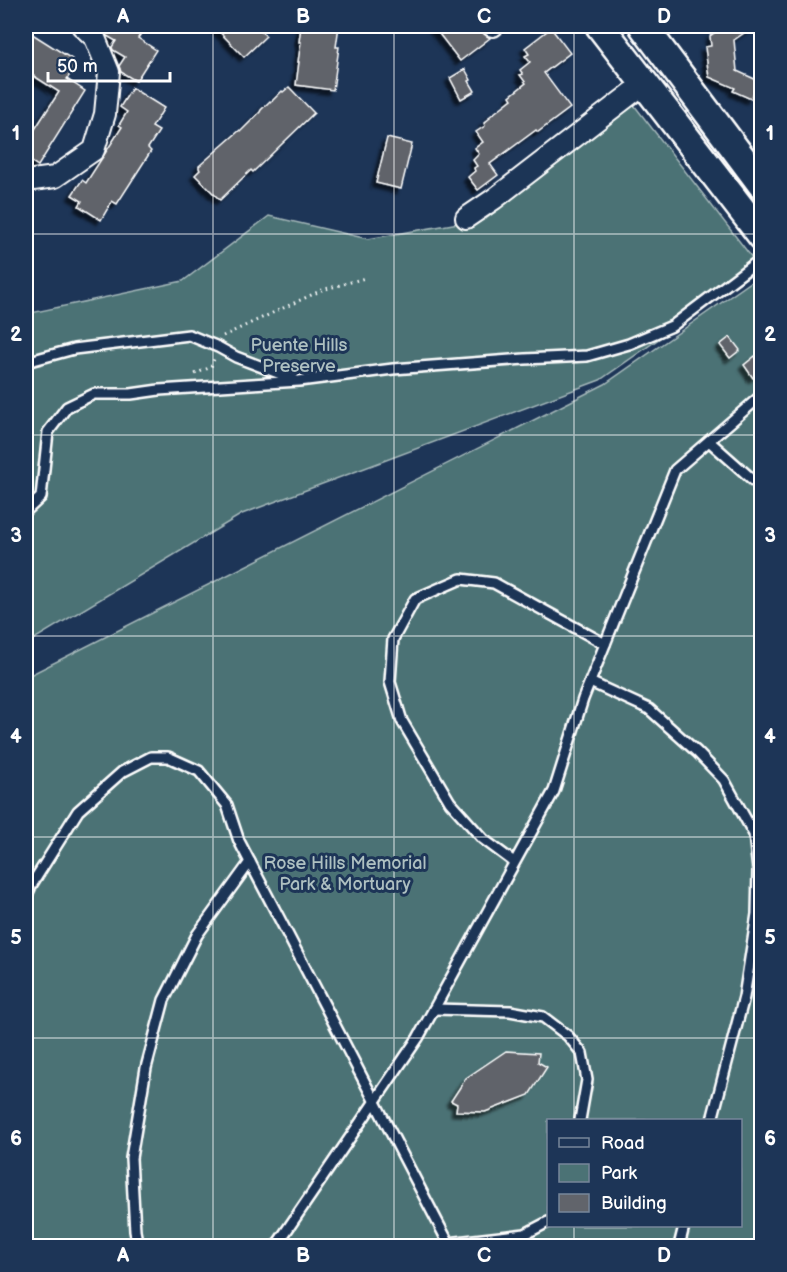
<svg xmlns="http://www.w3.org/2000/svg" width="787" height="1272" font-family="'Balsamiq Sans',sans-serif">
<style>
.green{fill:#4b7275;stroke:#a5b8ba;stroke-width:1.5;fill-rule:evenodd}
.building{fill:#61646b;stroke:#fff;stroke-width:1.5;filter:url(#shadow)}
.lines{fill:none;stroke-linecap:round;stroke-linejoin:round}
.lane-casing{stroke:#fff;stroke-width:14}
.street-casing{stroke:#fff;stroke-width:24}
.secondary-casing{stroke:#fff;stroke-width:32}
.path{stroke:#fff;stroke-width:3;stroke-dasharray:1.5 4.5;stroke-linecap:butt}
.lane{stroke:#1d3557;stroke-width:9}
.street{stroke:#1d3557;stroke-width:20}
.secondary{stroke:#1d3557;stroke-width:27}
.grid{fill:none;stroke:#fff;stroke-width:1.5;stroke-opacity:0.55}
.labels{text-anchor:middle;stroke-width:6;stroke-linejoin:round;paint-order:stroke}
.park-label{font-size:18px;fill:#aec0c1;stroke:#1d3557}
.neatline{fill:none;stroke:#fff;stroke-width:2}
.grid-label{font-size:20px;text-anchor:middle;font-weight:bold;fill:#fff}
</style>
<defs>
<filter id="shadow"><feDropShadow dx="-4.5" dy="4.5" stdDeviation="1.5" flood-color="#0009"/></filter>
</defs>
<rect width="100%" height="100%" fill="#1d3557"/>
<filter id="ink" filterUnits="userSpaceOnUse"><feTurbulence type="fractalNoise" baseFrequency=".0167" numOctaves="2"/><feDisplacementMap in="SourceGraphic" scale="12" xChannelSelector="R" yChannelSelector="G"/><feConvolveMatrix kernelMatrix="1 2 1 2 8 2 1 2 1" color-interpolation-filters="sRGB"/></filter>
<g filter="url(#ink)">
<g class="green">
<polygon points="634,105 760,268 600,380 242,514 26,644 26,314 183,281 269,216 368,239 487,218"/>
<path d="M761,275v971h-735v-569l579,-293zM548,1120h192v106h-192z"/>
</g>
<g class="building">
<polygon points="99,26 146,26 138,38 156,50 136,81 121,72 119,66 125,57 113,50 112,47 116,41 107,36"/>
<polygon points="214,26 256,26 266,36 244,57"/>
<polygon points="301,26 339,26 336,47 339,47 333,90 296,85 299,62 298,62 301,42 299,42"/>
<polygon points="433,26 480,26 482,32 490,38 460,61"/>
<polygon points="724,26 754,26 734,40 737,71 759,81 751,99 733,91 735,88 709,77 705,47 711,46 710,36"/>
<polygon points="551,28 570,53 544,73 570,108 538,132 536,130 490,164 498,175 478,190 468,177 475,171 474,168 477,166 473,160 479,154 475,148 483,142 476,132 485,126 484,123 490,118 489,117 512,99 510,96 526,83 520,75 523,74 520,70 530,62 525,56 529,54 525,48"/>
<polygon points="26,30 72,59 71,61 76,65 67,79 85,91 38,166 26,158 26,143 59,92 26,71"/>
<polygon points="465,69 471,80 469,81 475,91 461,99 450,78"/>
<polygon points="289,87 314,113 253,172 251,170 220,200 195,175 200,170 199,168 199,166 240,130 241,131 260,112 261,110 270,101 271,102 282,91 283,92"/>
<polygon points="132,88 164,108 152,127 159,131 148,148 151,151 117,204 112,201 101,220 79,206 82,201 72,195 82,180 86,183 122,127 119,125 127,112 120,107"/>
<polygon points="387,138 412,144 401,189 376,183"/>
<polygon points="730,337 740,350 730,358 720,345"/>
<polygon points="755,356 762,365 762,371 753,378 744,365"/>
<polygon points="506,1051 539,1053 538,1062 547,1067 529,1095 485,1112 456,1111 457,1104 451,1101 466,1078"/>
</g>
<g class="lines">
<defs>
<g id="lane">
<polyline points="26,362 74,349 189,335 218,347 236,357 294,379"/>
<polyline points="709,441 762,488"/>
<polyline points="26,511 41,497 48,432 67,407 94,394 131,394 159,390 299,381 393,369 525,359 587,356 629,344 672,326 762,258"/>
<polyline points="590,682 649,709 697,752 724,780 754,834 758,870 757,914 744,997 712,1120"/>
<polyline points="514,862 483,839 450,802 402,721 390,682 393,639 415,599 461,579 494,583 605,644"/>
<polyline points="26,897 32,884 78,811 122,772 151,757 168,757 199,771 227,805 239,841 450,1246"/>
<polyline points="434,1009 510,1011 543,1017 568,1036 582,1053 587,1080 580,1120"/>
<polyline points="448,1243 525,1234 548,1222"/>
<polyline points="138,1246 135,1231 131,1158 146,1068 164,1000 197,935 250,862"/>
<polyline points="276,1246 418,1038 554,791 583,699 675,470 762,395"/>
<polyline points="679,1246 684,1226"/>
</g>
<g id="street">
<polyline points="492,26 493,26"/>
<polyline points="26,181 55,177 94,150 105,114 109,72 95,38 82,26"/>
<polyline points="466,218 494,199 645,83"/>
</g>
<g id="secondary">
<polyline points="600,26 762,236"/>
<polyline points="643,26 762,185"/>
</g>
</defs>
<use href="#lane" class="lane-casing"/>
<use href="#street" class="street-casing"/>
<use href="#secondary" class="secondary-casing"/>
<g class="path">
<polyline points="223,336 322,290 365,278"/>
<polyline points="195,374 211,367 214,359"/>
</g>
<use href="#lane" class="lane"/>
<use href="#street" class="street"/>
<use href="#secondary" class="secondary"/>
</g>
</g>
<path class="grid" d="M213,26v1220M394,26v1220M574,26v1094M26,234h736M26,435h736M26,636h736M26,837h736M26,1038h736M574,1226v20"/>
<g class="labels">
<g class="park-label">
<text x="299" y="351">Puente Hills<tspan x="299" dy="21">Preserve</tspan></text>
<text x="345" y="869">Rose Hills Memorial<tspan x="345" dy="21">Park &amp; Mortuary</tspan></text>
</g>
</g>
<rect width="787" height="1272" fill="none" stroke="#1d3557" stroke-width="66"/>
<rect x="547" y="1119" width="195" height="108" fill="#1d3557" stroke="#77869a" stroke-width="1.5"/>
<rect x="559" y="1138" width="30" height="9" fill="#1d3557" stroke="#77869a" stroke-width="1.5"/>
<text x="601" y="1149" font-size="18" fill="#ffffff">Road</text>
<rect x="559" y="1164" width="30" height="18" fill="#4b7275" stroke="#77869a" stroke-width="1.5"/>
<text x="601" y="1179" font-size="18" fill="#ffffff">Park</text>
<rect x="559" y="1194" width="30" height="18" fill="#61646b" stroke="#77869a" stroke-width="1.5"/>
<text x="601" y="1209" font-size="18" fill="#ffffff">Building</text>
<path d="M48 72v9h122v-9" fill="none" stroke="#ffffff" stroke-width="3"/>
<text x="57" y="72" font-size="18" fill="#ffffff" stroke="#1d3557" stroke-width="4.5" paint-order="stroke">50 m</text>
<rect x="33" y="33" width="721" height="1206" class="neatline"/>
<g class="grid-label">
<text x="123" y="23">A</text>
<text x="303" y="23">B</text>
<text x="484" y="23">C</text>
<text x="664" y="23">D</text>
<text x="16" y="140">1</text>
<text x="770" y="140">1</text>
<text x="16" y="341">2</text>
<text x="770" y="341">2</text>
<text x="16" y="542">3</text>
<text x="770" y="542">3</text>
<text x="16" y="743">4</text>
<text x="770" y="743">4</text>
<text x="16" y="944">5</text>
<text x="770" y="944">5</text>
<text x="16" y="1145">6</text>
<text x="770" y="1145">6</text>
<text x="123" y="1262">A</text>
<text x="303" y="1262">B</text>
<text x="484" y="1262">C</text>
<text x="664" y="1262">D</text>
</g>
</svg>
